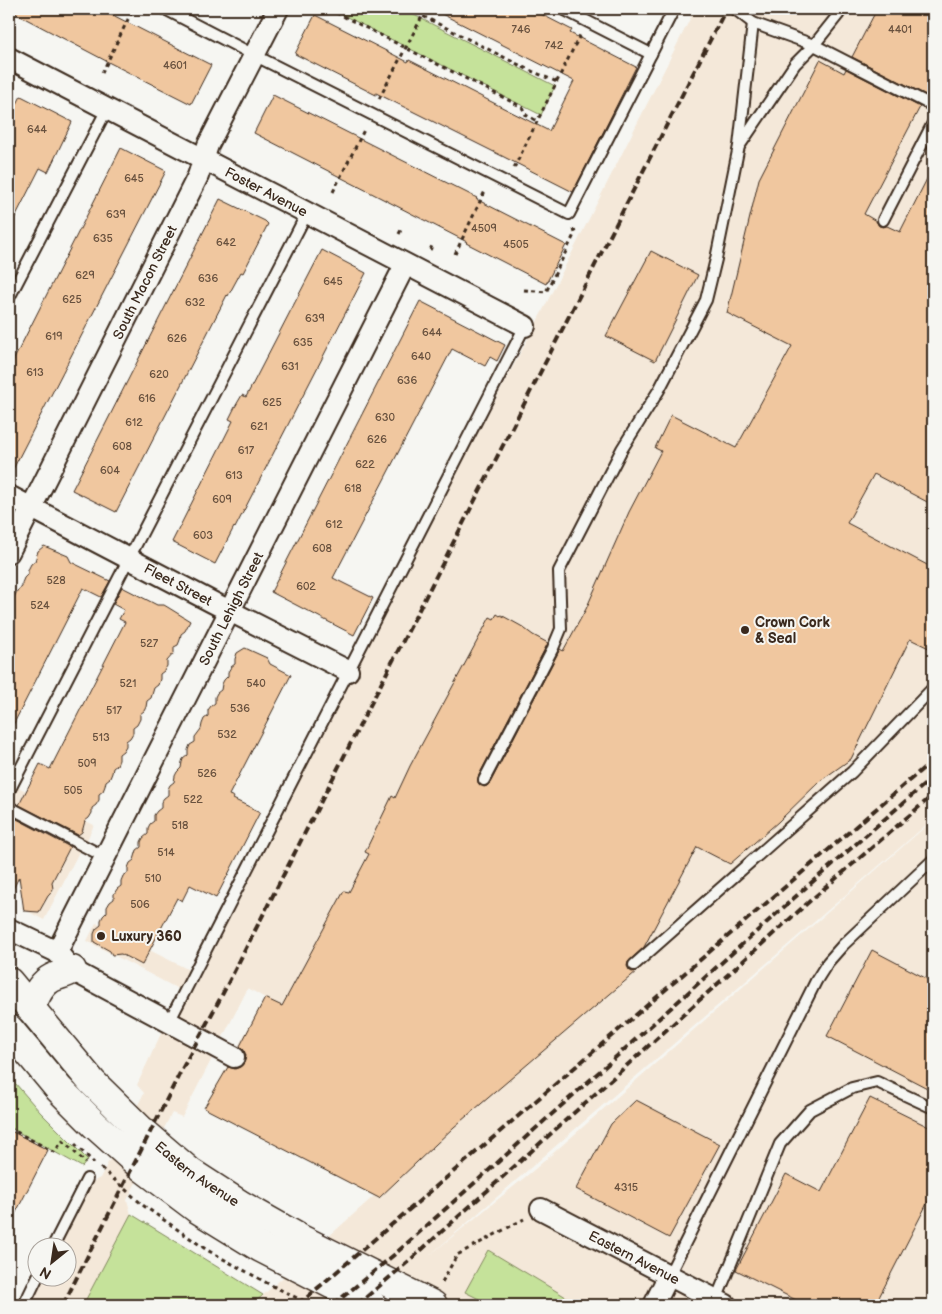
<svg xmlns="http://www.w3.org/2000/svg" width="942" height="1314" font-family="'Balsamiq Sans',sans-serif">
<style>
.built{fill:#f4e8d9}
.green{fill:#c5e29a;stroke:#80865c}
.building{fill:#f0c79f;stroke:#3b2a1e}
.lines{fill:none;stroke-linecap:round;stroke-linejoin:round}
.lane-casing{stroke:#3b2a1e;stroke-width:14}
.street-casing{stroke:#3b2a1e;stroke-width:24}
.primary-casing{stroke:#3b2a1e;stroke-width:31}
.path{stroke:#3b2a1e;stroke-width:3;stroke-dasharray:4 4;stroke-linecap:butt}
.lane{stroke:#f6f6f2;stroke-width:10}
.street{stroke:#f6f6f2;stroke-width:20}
.primary{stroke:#f6f6f2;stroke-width:28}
.rail{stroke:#3b2a1e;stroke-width:4;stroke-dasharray:8 4;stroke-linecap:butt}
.poi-dot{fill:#3b2a1e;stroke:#f6f6f2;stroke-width:2}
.labels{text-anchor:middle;stroke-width:4;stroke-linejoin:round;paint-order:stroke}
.number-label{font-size:11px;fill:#68513e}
.street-label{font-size:14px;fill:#3b2a1e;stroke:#f6f6f2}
.poi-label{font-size:14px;font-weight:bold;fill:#3b2a1e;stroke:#f6f6f2;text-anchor:start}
</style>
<rect width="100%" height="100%" fill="#f6f6f2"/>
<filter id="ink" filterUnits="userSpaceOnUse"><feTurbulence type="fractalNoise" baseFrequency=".02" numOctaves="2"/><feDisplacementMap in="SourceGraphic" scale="10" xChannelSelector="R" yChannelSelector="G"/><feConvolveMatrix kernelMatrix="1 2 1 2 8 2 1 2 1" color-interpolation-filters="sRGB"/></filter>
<g filter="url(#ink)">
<g class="built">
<polygon points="695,9 933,9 933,819 430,1255 535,1169 933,820 933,1305 252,1305 374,1196 204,1108 265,998 248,988 182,1117 172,1113 127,1200 131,1214 83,1305 26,1305 41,1277 68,1276 68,1246 58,1246 92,1182 100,1178 144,1093 137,1085 186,980 180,990 87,941 96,923 191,971 541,314"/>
<polygon points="18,787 94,825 86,842 11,803"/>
<polygon points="57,838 80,850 44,920 21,908"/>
</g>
<g class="green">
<polygon points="331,9 402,9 555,86 541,115"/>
<polygon points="9,1076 40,1112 88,1160 82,1167 9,1127 9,1110 10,1108 9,1107"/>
<polygon points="131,1214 263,1295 252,1305 83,1305"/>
<polygon points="488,1250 566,1297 578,1305 491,1305 465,1292"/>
</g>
<g class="building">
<polygon points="9,9 101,9 211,65 191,104 110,63 9,10"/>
<polygon points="432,9 531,9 572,30 570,33 636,67 573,192 502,156 376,93 376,95 295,54 315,15 408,62 409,60 549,131 574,81"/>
<polygon points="877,9 933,9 933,81 926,95 852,57"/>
<polygon points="820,60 844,73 846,69 920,107 864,214 876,221 879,226 883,227 887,226 900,232 933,167 933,505 874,474 847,523 933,568 933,650 910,639 851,759 820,781 778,822 730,864 697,847 644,947 628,962 627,966 629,970 632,972 637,971 454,1127 379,1198 204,1108 228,1067 235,1069 240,1067 244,1063 246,1056 244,1050 240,1046 265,998 282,1006 344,891 349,892 369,854 365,852 392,796 395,798 410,766 490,617 494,619 497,614 500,616 501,615 521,626 533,635 548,643 478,777 478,783 484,787 487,786 490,783 560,649 563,651 586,609 629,512 661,451 655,448 671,415 736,448 792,346 727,313 759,179"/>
<polygon points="273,95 477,198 476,199 566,245 546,284 466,243 467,242 254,133"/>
<polygon points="21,96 72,122 48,172 40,168 9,229 9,120"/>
<polygon points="121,148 166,171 9,477 9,369"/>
<polygon points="220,199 265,221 268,224 243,273 241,272 228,296 227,295 116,512 72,490"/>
<polygon points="322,250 366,273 235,528 234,527 215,564 172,542 233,421 229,419 235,407 242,395 246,397"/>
<polygon points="651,251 698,275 655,361 606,336"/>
<polygon points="420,301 505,345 497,361 490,357 485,366 452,349 426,399 333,578 373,598 354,635 271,592"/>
<polygon points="44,546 68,556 71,562 110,581 101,597 83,588 9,733 9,608 17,591 22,587 22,583 24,578 28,574 28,570 31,564 35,561 38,551"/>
<polygon points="122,587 157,605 164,605 169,608 190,621 185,631 181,634 180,640 178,645 174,647 174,653 167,661 167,666 164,671 160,674 160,679 158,685 154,688 151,698 147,701 146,707 144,711 140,714 140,719 137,725 133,728 133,733 130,738 126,741 126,746 123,751 119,754 119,760 117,765 113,768 112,773 110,778 106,781 105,786 103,791 99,794 99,800 96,805 92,808 92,813 89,818 85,821 82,832 78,835 19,805 40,764 50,769 125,622 119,619 124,610 113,604"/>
<polygon points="245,648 267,658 270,664 291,675 229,795 234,797 233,799 260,812 216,898 190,885 182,901 177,898 142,965 121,954 112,955 110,951 94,942 94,934 96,929 101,925 101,920 103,916 107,912 107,907 110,902 114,899 114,894 117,889 121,886 121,881 123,876 128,873 128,868 130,863 134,860 137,850 141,847 141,842 143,838 148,834 148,828 150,824 154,821 154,815 157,811 161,808 161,802 164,798 168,795 168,789 170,785 174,782 175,776 177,772 181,768 182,762 183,759 188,755 188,750 190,745 195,742 195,737 201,729 202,724 204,719 208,716 208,710 211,706 215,703 215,697 217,693 221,690 222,684 224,680 228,676 228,672 231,667 235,664 235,659 237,653"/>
<polygon points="13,817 70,847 52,882 53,889 50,894 48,896 39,912 24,911 19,877 9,897 9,826"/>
<polygon points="872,950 933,982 933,1091 827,1036"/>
<polygon points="870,1098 933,1129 933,1192 875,1305 806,1305 736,1270 786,1174 821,1192"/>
<polygon points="636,1100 720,1144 669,1238 576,1189 611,1124"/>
<polygon points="9,1130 48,1150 9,1226"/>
</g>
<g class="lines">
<defs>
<g id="lane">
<polyline points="165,9 254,55 569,214 674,9"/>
<polyline points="563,9 651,54"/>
<polyline points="735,9 753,23 814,45 838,15 841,9"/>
<polyline points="740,145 795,64 814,45 933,106"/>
<polyline points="883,220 933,123"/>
<polyline points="9,298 107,109"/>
<polyline points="484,780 553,648 561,629 559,571 622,449 659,390 706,300 716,259 739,146 753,23"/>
<polyline points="9,791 307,213"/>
<polyline points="9,807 105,857"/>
<polyline points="634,965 852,772 933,688"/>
<polyline points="169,1022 525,326"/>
<polyline points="53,1246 87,1179"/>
<polyline points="669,1275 816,981 828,962 843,945 933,860"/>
<polyline points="716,1300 780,1144 810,1110 852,1088 877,1082 933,1108"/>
<polyline points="24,1305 38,1276"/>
</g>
<g id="street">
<path id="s1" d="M9,58l516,268"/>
<path id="s2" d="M9,496l203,106 136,69"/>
<path id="s3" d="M9,552l189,-376 10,-31 70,-136"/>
<polyline points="9,929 57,952 72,970 234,1057"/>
<path id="s4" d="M57,952l348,-687"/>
<path id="s5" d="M541,1209l185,96"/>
<polyline points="654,1305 669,1275"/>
</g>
<g id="primary">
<path id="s6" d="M9,982l83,100 49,48 49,42 51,33 58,33 134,67"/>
<path d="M30,1008c6,-11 10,-24 22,-30 6,-3 13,-4 20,-8"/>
<polyline points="9,1029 59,1089 95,1125 143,1168 196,1208 261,1248 372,1305"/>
</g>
</defs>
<use href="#lane" class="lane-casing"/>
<use href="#street" class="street-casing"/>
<use href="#primary" class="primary-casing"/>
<g class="path">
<polyline points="329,9 522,107 526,115 537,121"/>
<polyline points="409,9 527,69 557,82"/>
<polyline points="102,73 133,9"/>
<polyline points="379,99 426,9"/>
<polyline points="514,168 580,35"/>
<polyline points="333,192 364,130"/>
<polyline points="399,234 402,228"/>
<polyline points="430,250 433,244"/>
<polyline points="455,254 486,189"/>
<polyline points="524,290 546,292 575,233 574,229"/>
<polyline points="9,1128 54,1152 63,1141 86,1163"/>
<polyline points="75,1144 94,1163"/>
<polyline points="101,1168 144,1206 207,1250 267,1283 311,1305"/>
<polyline points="442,1282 457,1255 524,1219"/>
</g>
<use href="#lane" class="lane"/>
<use href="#street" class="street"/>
<use href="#primary" class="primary"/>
<g class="rail">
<polyline points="63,1305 181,1071 221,997 726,9"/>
<polyline points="298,1305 933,760"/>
<polyline points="333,1305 395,1254 803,890 933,777"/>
<polyline points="357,1305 409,1261 811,900 933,795"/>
</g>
</g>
</g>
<g class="poi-dot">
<circle cx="745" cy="630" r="5"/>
<circle cx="101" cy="936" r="5"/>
</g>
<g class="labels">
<g class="number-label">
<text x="521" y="33">746</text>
<text x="900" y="33">4401</text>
<text x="554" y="49">742</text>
<text x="175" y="69">4601</text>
<text x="37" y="133">644</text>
<text x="134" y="182">645</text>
<text x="116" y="218">639</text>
<text x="484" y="232">4509</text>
<text x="103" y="242">635</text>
<text x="226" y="246">642</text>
<text x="516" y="248">4505</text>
<text x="85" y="279">629</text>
<text x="208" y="282">636</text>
<text x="333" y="285">645</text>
<text x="72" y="303">625</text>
<text x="195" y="306">632</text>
<text x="315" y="322">639</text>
<text x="432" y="336">644</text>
<text x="54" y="340">619</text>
<text x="177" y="342">626</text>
<text x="303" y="346">635</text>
<text x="421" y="360">640</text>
<text x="290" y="370">631</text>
<text x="35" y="376">613</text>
<text x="159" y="378">620</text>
<text x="407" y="384">636</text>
<text x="147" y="402">616</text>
<text x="272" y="406">625</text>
<text x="385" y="421">630</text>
<text x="134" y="426">612</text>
<text x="259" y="430">621</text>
<text x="377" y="443">626</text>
<text x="122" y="450">608</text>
<text x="246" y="454">617</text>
<text x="365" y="468">622</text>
<text x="110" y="474">604</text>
<text x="234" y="479">613</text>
<text x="353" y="492">618</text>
<text x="222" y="503">609</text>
<text x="334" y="528">612</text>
<text x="203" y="539">603</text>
<text x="322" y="552">608</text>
<text x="56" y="584">528</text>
<text x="306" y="590">602</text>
<text x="40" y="609">524</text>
<text x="149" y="647">527</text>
<text x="128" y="687">521</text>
<text x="256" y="687">540</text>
<text x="240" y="712">536</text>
<text x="114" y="714">517</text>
<text x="227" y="738">532</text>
<text x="101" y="741">513</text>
<text x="87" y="767">509</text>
<text x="207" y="777">526</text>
<text x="73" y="794">505</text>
<text x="193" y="803">522</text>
<text x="180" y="829">518</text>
<text x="166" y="856">514</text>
<text x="153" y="882">510</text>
<text x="140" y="908">506</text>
<text x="626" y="1191">4315</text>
</g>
<g class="street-label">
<text dy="5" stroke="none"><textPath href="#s1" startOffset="290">Foster Avenue</textPath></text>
<text dy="5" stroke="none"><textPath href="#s3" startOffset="302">South Macon Street</textPath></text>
<text dy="5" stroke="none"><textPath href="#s2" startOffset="191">Fleet Street</textPath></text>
<text dy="5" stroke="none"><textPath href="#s4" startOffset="385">South Lehigh Street</textPath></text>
<text dy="5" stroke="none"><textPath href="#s6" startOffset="270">Eastern Avenue</textPath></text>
<text dy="5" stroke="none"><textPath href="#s5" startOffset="105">Eastern Avenue</textPath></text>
</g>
<g class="poi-label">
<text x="755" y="627">Crown Cork<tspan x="755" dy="16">&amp; Seal</tspan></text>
<text x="111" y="941">Luxury 360</text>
</g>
</g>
<rect width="942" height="1314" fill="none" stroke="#f6f6f2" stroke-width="30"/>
<rect x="15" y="15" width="912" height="1284" fill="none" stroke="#3b2a1e" stroke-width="2" filter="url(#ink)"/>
<g transform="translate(52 1262) rotate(210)"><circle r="24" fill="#f6f6f2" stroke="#aba49d"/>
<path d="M0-4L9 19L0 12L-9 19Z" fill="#3b2a1e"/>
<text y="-8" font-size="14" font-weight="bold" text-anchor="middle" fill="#3b2a1e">N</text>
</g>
</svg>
